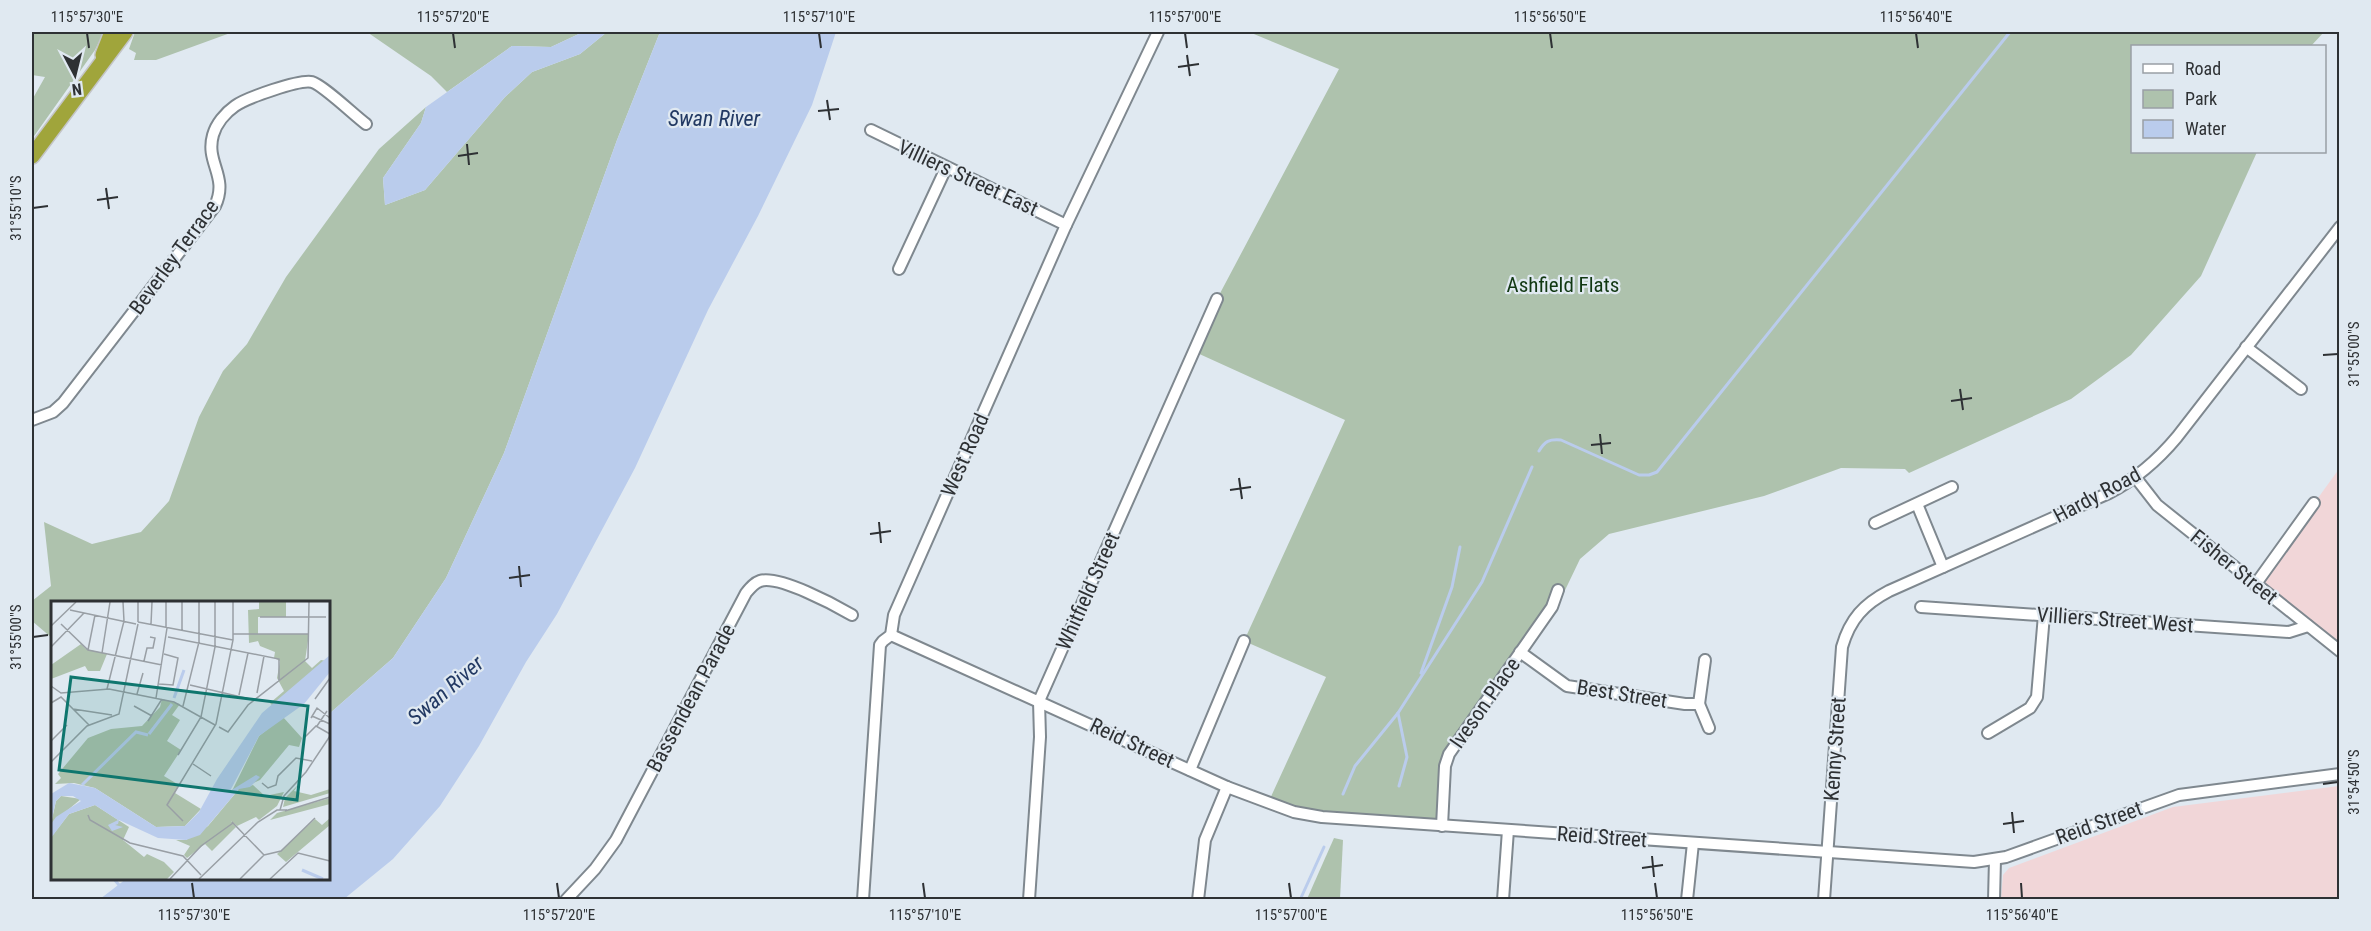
<svg xmlns="http://www.w3.org/2000/svg" width="2371" height="931" font-family="'Roboto Condensed',sans-serif">
<style>
.education{fill:#f1d6d8}
.green{fill:#aec2ad}
.water{fill:#baccec}
.lines{fill:none;stroke-linecap:round;stroke-linejoin:round}
.stream{stroke:#baccec;stroke-width:3}
.minor-casing{stroke:#7f888f;stroke-width:14}
.highway-casing{stroke:#c4c5c6;stroke-width:18}
.minor{stroke:#fff;stroke-width:10}
.highway{stroke:#a0a53b;stroke-width:15}
.ticks{fill:none;stroke:#2e3134;stroke-width:2}
.labels{text-anchor:middle;stroke-width:4.5;stroke-linejoin:round;paint-order:stroke}
.street-label{font-size:21px;fill:#2e3134;stroke:#e0e9f1}
.park-label{font-size:21px;fill:#113812;stroke:#e0e9f1}
.water-label{font-size:22px;font-style:italic;fill:#223963;stroke:#e0e9f1}
.inset-river{fill:none;stroke:#baccec;stroke-width:3}
.inset-road{fill:none;stroke:#999fa5;stroke-width:1.5}
.view{fill:#0f766e;fill-opacity:0.15;stroke:#0f766e;stroke-width:3}
.inset-edge{fill:none;stroke:#2e3134;stroke-width:3}
.neatline{fill:none;stroke:#2e3134;stroke-width:2}
.ticks-label{font-size:15px;text-anchor:middle;fill:#2e3134}
</style>
<rect width="100%" height="100%" fill="#e0e9f1"/>
<g class="education">
<polygon points="2339,469 2339,651 2255,585"/>
<polygon points="2339,786 2339,899 2001,899 2003,875 2009,868 2173,807"/>
</g>
<g class="green">
<polygon points="32,32 104,32 95,50 32,139 32,100 45,77 32,75"/>
<polygon points="135,32 233,32 156,60 134,60 136,53 129,49"/>
<polygon points="367,32 583,32 551,47 512,46 447,92 431,76"/>
<polygon points="607,32 660,32 617,140 504,453 446,578 393,658 329,714 328,602 52,602 52,638 32,621 32,601 51,586 44,522 92,544 141,532 169,501 199,417 223,371 247,344 286,277 379,149 426,107 421,123 383,178 385,205 425,190 505,97 532,72 580,54"/>
<polygon points="1249,32 2324,32 2311,46 2132,46 2132,152 2257,152 2201,276 2131,355 2071,399 1909,473 1905,469 1841,468 1764,496 1609,534 1580,559 1556,609 1451,753 1445,825 1322,817 1268,803 1326,677 1244,641 1345,420 1195,352 1217,299 1339,69"/>
<polygon points="1334,838 1343,840 1340,899 1307,899"/>
</g>
<g class="water">
<polygon points="583,32 607,32 580,54 532,72 505,97 425,190 385,205 383,178 421,123 426,107 512,46 551,47"/>
<polygon points="660,32 836,32 812,105 758,216 708,310 635,468 557,614 526,662 479,746 440,806 393,859 344,899 100,899 126,879 328,878 329,714 393,658 446,578 504,453 617,140"/>
</g>
<g class="lines">
<g class="stream">
<path d="M1539,451c6,-10 10,-12 22,-11l78,35h10l8,-3 353,-440"/>
<polyline points="1421,673 1452,587 1460,547"/>
<polyline points="1398,713 1407,757 1399,786"/>
<polyline points="1343,794 1355,766 1398,713 1482,582 1532,467"/>
<polyline points="113,878 119,885"/>
<polyline points="1300,900 1324,847"/>
</g>
<defs>
<g id="minor">
<polyline points="871,130 1066,225"/>
<polyline points="899,269 946,168"/>
<polyline points="2246,347 2301,389"/>
<path d="M32,420l21,-8 10,-9 152,-197c14,-30 -10,-43 -2,-71 3,-11 12,-22 22,-29 11,-8 65,-27 77,-24 11,3 43,34 54,42"/>
<polyline points="2136,478 2157,505 2340,651"/>
<polyline points="1917,504 1943,567"/>
<polyline points="1875,523 1952,487"/>
<polyline points="2255,585 2314,503"/>
<polyline points="1921,607 2289,632 2308,626"/>
<polyline points="891,635 1227,787 1294,812 1322,817 1974,862 2006,857 2179,795 2340,774"/>
<polyline points="1520,652 1567,686 1685,704 1699,704 1709,728"/>
<polyline points="1699,704 1705,660"/>
<polyline points="1988,733 2030,708 2037,697 2044,615"/>
<polyline points="1190,770 1244,641"/>
<polyline points="1442,826 1445,766 1449,754 1552,607 1558,590"/>
<path d="M566,900l29,-31 21,-29 130,-247c4,-5 8,-10 14,-12 19,-6 75,24 92,34"/>
<polyline points="863,900 880,645 883,641 891,635 894,615 1066,225 1158,32"/>
<polyline points="1029,900 1040,737 1039,701 1217,299"/>
<polyline points="1198,900 1205,840 1227,787"/>
<polyline points="1503,900 1508,830"/>
<polyline points="1687,900 1693,843"/>
<path d="M1824,900l18,-253c8,-28 22,-43 47,-56l220,-98c27,-14 48,-32 68,-56l163,-210"/>
<polyline points="1994,900 1995,859"/>
</g>
<g id="highway">
<polyline points="103,55 112,32"/>
<polyline points="32,156 125,32"/>
</g>
</defs>
<use href="#minor" class="minor-casing"/>
<use href="#highway" class="highway-casing"/>
<use href="#minor" class="minor"/>
<use href="#highway" class="highway"/>
</g>
<path class="ticks" d="M87,33l2,15M453,33l2,15M819,33l2,15M1185,33l2,15M1550,33l2,15M1916,33l2,15M1187,55l3,21M1178,67l21,-3M827,100l3,20M818,111l21,-2M467,144l2,21M458,156l20,-3M106,188l3,21M97,200l21,-3M33,208l15,-2M2323,355l15,-1M1960,389l3,21M1951,401l21,-3M1600,434l2,20M1591,445l20,-2M1239,478l3,21M1230,490l21,-3M879,522l2,21M870,534l21,-3M519,566l2,21M509,578l21,-3M33,637l15,-2M2323,784l15,-2M2012,812l2,21M2003,824l21,-3M1652,856l2,21M1642,868l21,-3M192,883l2,15M557,883l2,15M923,883l2,15M1289,883l2,15M1655,883l2,15M2021,883l1,15"/>
<g class="labels">
<g class="street-label">
<text transform="translate(968 178) rotate(25)" y="7">Villiers Street East</text>
<text transform="translate(174 257) rotate(-54)" y="7">Beverley Terrace</text>
<text transform="translate(965 455) rotate(-66)" y="7">West Road</text>
<text transform="translate(2097 495) rotate(-28)" y="7">Hardy Road</text>
<text transform="translate(2234 567) rotate(39)" y="7">Fisher Street</text>
<text transform="translate(1088 591) rotate(-66)" y="7">Whitfield Street</text>
<text transform="translate(2115 620) rotate(4)" y="7">Villiers Street West</text>
<text transform="translate(1622 694) rotate(9)" y="7">Best Street</text>
<text transform="translate(691 698) rotate(-62)" y="7">Bassendean Parade</text>
<text transform="translate(1485 703) rotate(-55)" y="7">Iveson Place</text>
<text transform="translate(1132 743) rotate(25)" y="7">Reid Street</text>
<text transform="translate(1835 749) rotate(-86)" y="7">Kenny Street</text>
<text transform="translate(2099 823) rotate(-20)" y="7">Reid Street</text>
<text transform="translate(1602 837) rotate(4)" y="7">Reid Street</text>
</g>
<g class="park-label">
<text x="1563" y="292">Ashfield Flats</text>
</g>
<g class="water-label">
<text x="714" y="126">Swan River</text>
<text transform="translate(445 690) rotate(-41)" y="8">Swan River</text>
</g>
</g>
<g transform="translate(51 601)">
<rect width="279" height="279" fill="#e0e9f1"/>
<path d="M208,1h27v15h-28v17h51l-4,27 7,7 9,-8 6,1 -54,45 -3,-3 14,-12 -7,-13 3,-17 -6,-3 1,-6 -15,-6 -2,-5 -9,2 -1,-33 11,-1zM30,43l5,5 21,5 -7,17h-12l-3,-5 -34,13v-14zM111,98l18,5 -8,11 8,5 -13,21 14,9 -17,26 15,9 -4,8 26,16 -16,17 -29,1 -61,-39 -21,-5 -19,1 6,-6 -3,-4 30,-36 23,-9 31,-3 18,-19zM232,116l19,21 -3,9 -10,-2 -29,35 -29,13 28,-57zM202,184l12,11 19,-4 -7,14 -18,14 -3,-3 -19,9 -6,-5 5,6 -24,24 -7,-7 -18,14 -3,-3 6,-9 -14,-6h10l22,-14 31,-37zM247,184l-4,6 17,4 19,-6v4l-47,14 2,-9zM10,195l20,3 -30,25 5,-23zM279,197v6l-60,16 7,-7zM44,204l34,22 -6,13 21,17 3,-3 17,8 10,10 -7,7h-116l1,-43 17,-22zM279,217v7l-44,37 -9,-8 38,-35 7,6z" fill="#aec2ad"/>
<path d="M279,54v17l-26,32 -45,32 -29,55 26,-16 4,2 -10,10 -11,2 -39,46 -14,5 -28,-2 -39,-18 -1,4 -3,1 8,2 -11,4 -4,-6 10,-5 -23,-15 -26,9 -18,24v-14l5,-7 25,-16 -8,-5h-12l-5,5 -5,21v-28l18,-11 26,5 61,39 29,-1 14,-14 18,-33 45,-66z" fill="#baccec"/>
<path class="inset-river" d="M123,97l10,-28M98,133l23,-30M31,184l54,-53 12,3M251,269l21,9"/>
<path class="inset-road" d="M87,1v20M19,9l66,14M209,16h66M87,21l95,18M10,23l27,26 74,15M100,23l1,-22M0,25l25,-24M115,26v-25M131,30v-29M182,33h76M117,36l111,22v22M0,46l33,-34M37,49l7,-35M51,52l8,-51M93,60l3,-13h6l2,-10 -5,-1M108,83l14,1 5,-27 -14,-4M139,84l64,15M0,85l10,7 48,-4 65,13 41,23M56,88l17,-68 -1,-19M206,92l7,-37M86,93l6,-21M188,94l9,-42M105,97l11,-70M264,98l15,-21M0,102l10,-6 28,28M83,105l18,10M132,105l16,-64v-40M22,108l39,6M261,115l18,8M260,117l6,-10 13,10M97,120l14,-22M266,125l10,-15M168,126l9,5 20,-27 60,-47 1,-56M254,136l11,-11 14,8M0,140l16,-16M127,154l23,-38 14,-70v-45M0,161l36,-36 32,-12 19,-90M142,163l18,12M211,182l6,5 8,-3 2,-9 18,-18 16,3M229,209l4,-14 22,-24 24,-36M234,210l45,-14M37,214l2,5 40,23 53,13 18,19M132,220l-16,-16 49,-81 17,-84v-38M181,221l32,33M213,254l17,-4 34,-33M119,278l31,-33 32,-23M148,278l59,-57 19,-12h10M189,278l24,-24M219,278l28,-26 32,8"/>
<path class="view" d="M20,76l237,29 -11,94 -238,-30z"/>
<rect width="279" height="279" class="inset-edge"/>
</g>
<rect width="2371" height="931" fill="none" stroke="#e0e9f1" stroke-width="66"/>
<rect x="2131" y="45" width="195" height="108" fill="#e0e9f1" stroke="#999fa5" stroke-width="1.5"/>
<rect x="2143" y="64" width="30" height="9" fill="#ffffff" stroke="#999fa5" stroke-width="1.5"/>
<text x="2185" y="75" font-size="18" fill="#2e3134">Road</text>
<rect x="2143" y="90" width="30" height="18" fill="#aec2ad" stroke="#999fa5" stroke-width="1.5"/>
<text x="2185" y="105" font-size="18" fill="#2e3134">Park</text>
<rect x="2143" y="120" width="30" height="18" fill="#baccec" stroke="#999fa5" stroke-width="1.5"/>
<text x="2185" y="135" font-size="18" fill="#2e3134">Water</text>
<g transform="translate(75 75) rotate(173)" stroke="#e0e9f1" stroke-width="4.5" paint-order="stroke">
<path d="M0-4.5L10 22L0 15L-10 22Z" fill="#2e3134"/>
<text y="-9" font-size="16" font-weight="bold" text-anchor="middle" fill="#2e3134">N</text>
</g>
<rect x="33" y="33" width="2305" height="865" class="neatline"/>
<g class="ticks-label">
<text x="87" y="22">115°57'30"E</text>
<text x="453" y="22">115°57'20"E</text>
<text x="819" y="22">115°57'10"E</text>
<text x="1185" y="22">115°57'00"E</text>
<text x="1550" y="22">115°56'50"E</text>
<text x="1916" y="22">115°56'40"E</text>
<text transform="translate(16 208) rotate(-90)" y="5">31°55'10"S</text>
<text transform="translate(2354 354) rotate(-90)" y="5">31°55'00"S</text>
<text transform="translate(16 637) rotate(-90)" y="5">31°55'00"S</text>
<text transform="translate(2354 782) rotate(-90)" y="5">31°54'50"S</text>
<text x="194" y="920">115°57'30"E</text>
<text x="559" y="920">115°57'20"E</text>
<text x="925" y="920">115°57'10"E</text>
<text x="1291" y="920">115°57'00"E</text>
<text x="1657" y="920">115°56'50"E</text>
<text x="2022" y="920">115°56'40"E</text>
</g>
</svg>
